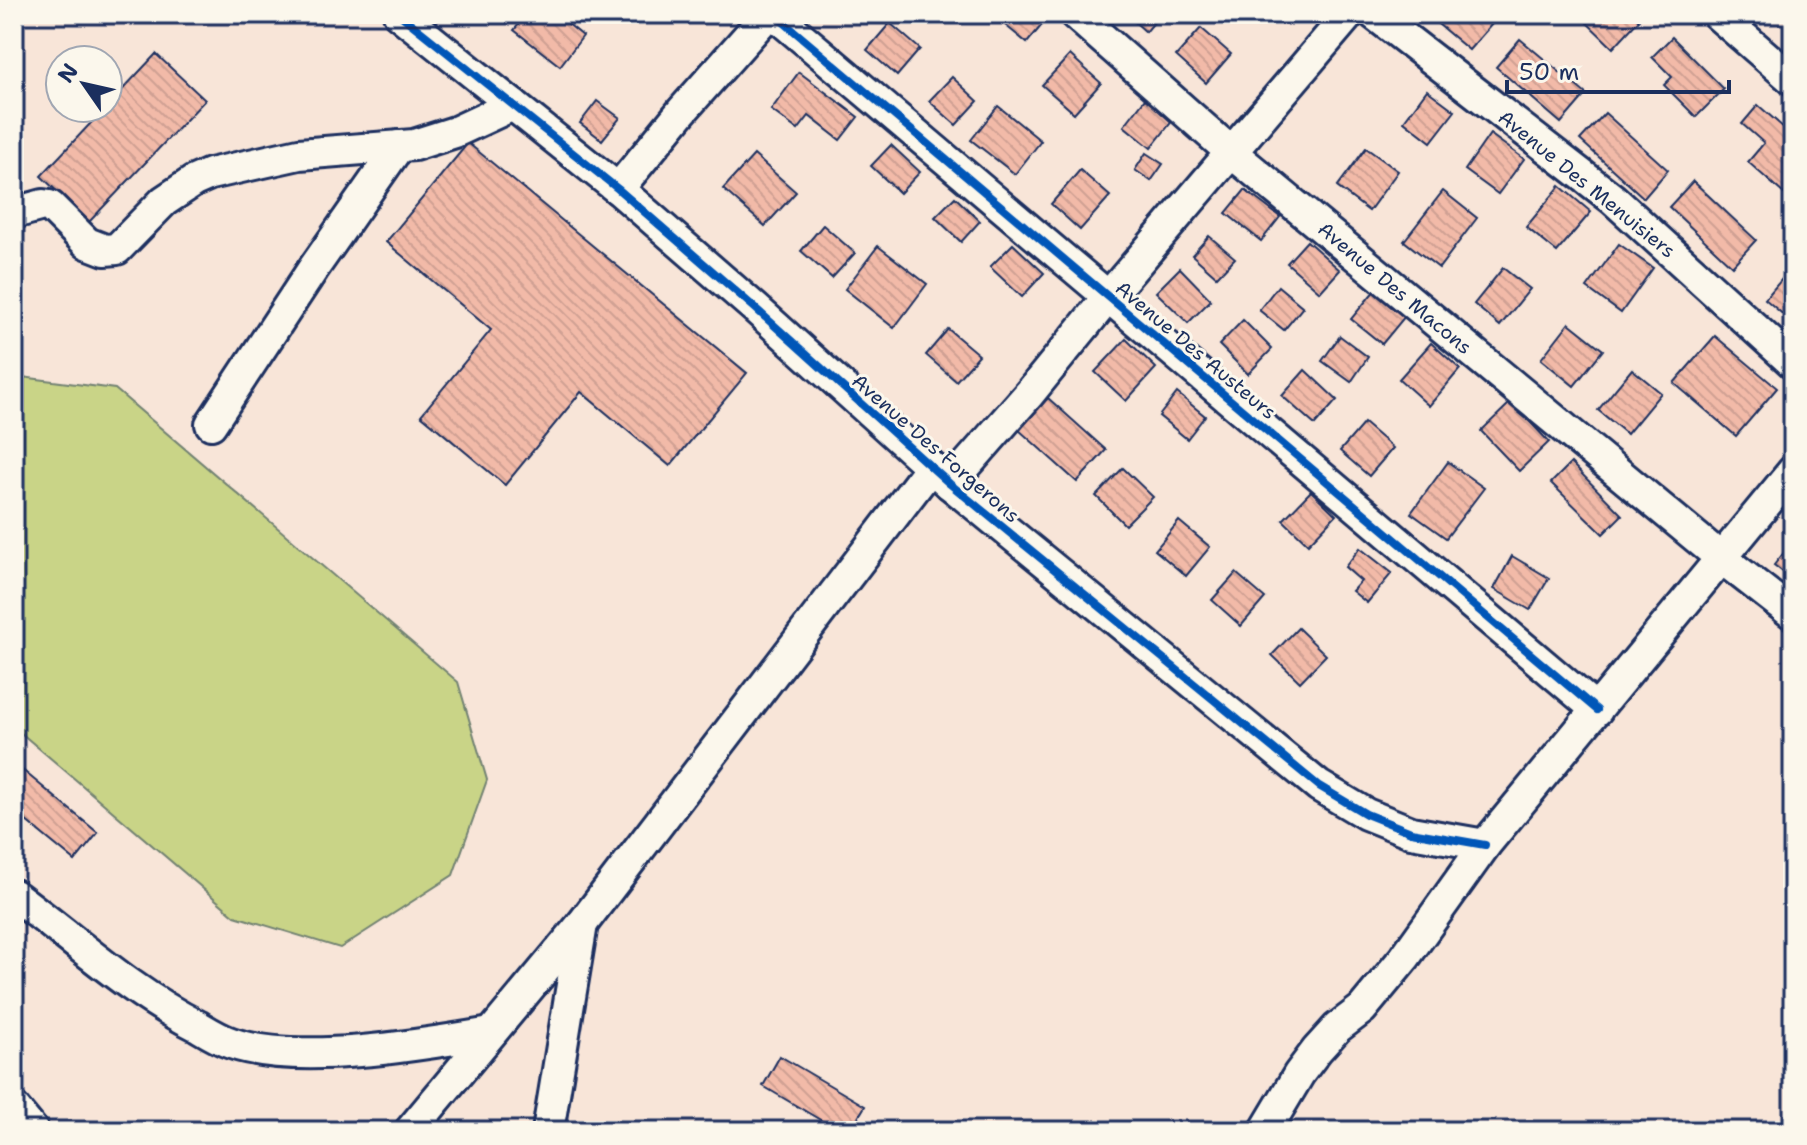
<svg xmlns="http://www.w3.org/2000/svg" width="1807" height="1145" font-family="'Shantell Sans',sans-serif">
<style>
.park{fill:#c9d487;stroke:#728272;stroke-width:2}
.building{fill:url(#building-back-hatch);stroke:#1b2f5e;stroke-width:2}
.lines{fill:none;stroke-linecap:round;stroke-linejoin:round}
.minor-casing{stroke:#1b2f5e;stroke-width:36}
.minor{stroke:#fbf7ec;stroke-width:30}
.cycleway-casing{stroke:#fbf7ec;stroke-width:13}
.cycleway{stroke:#0057b8;stroke-width:8}
.labels{text-anchor:middle;stroke-width:6;stroke-linejoin:round;paint-order:stroke}
.street-label{font-size:20px;fill:#1b2f5e;stroke:#fbf7ec}
</style>
<defs>
<pattern id="building-back-hatch" width="6" height="6" patternUnits="userSpaceOnUse" patternTransform="scale(2)"><rect width="6" height="6" fill="#f2baa8"/><path d="M-1 5l2 2M0 0l6 6M5-1l2 2" fill="none" stroke="#cfa093"/></pattern>
</defs>
<rect width="100%" height="100%" fill="#f8e5d8"/>
<filter id="ink" filterUnits="userSpaceOnUse"><feTurbulence type="fractalNoise" baseFrequency=".0125" numOctaves="2"/><feDisplacementMap in="SourceGraphic" scale="16" xChannelSelector="R" yChannelSelector="G"/><feConvolveMatrix kernelMatrix="1 2 1 2 8 2 1 2 1" color-interpolation-filters="sRGB"/></filter>
<g filter="url(#ink)">
<polygon class="park" points="14,376 115,389 458,682 487,780 453,875 340,948 235,916 14,727"/>
<g class="building">
<polygon points="527,14 556,14 583,36 560,66 514,30"/>
<polygon points="1003,14 1039,14 1046,20 1027,43 999,20"/>
<polygon points="1126,14 1161,14 1146,32"/>
<polygon points="1426,14 1480,14 1492,24 1469,50"/>
<polygon points="1584,14 1633,14 1639,20 1613,48 1581,17"/>
<polygon points="890,23 920,49 897,76 867,50"/>
<polygon points="1201,28 1231,54 1206,83 1176,56"/>
<polygon points="1672,37 1724,89 1696,117 1664,85 1672,77 1652,57"/>
<polygon points="1520,39 1586,94 1561,123 1496,67"/>
<polygon points="156,54 205,100 89,222 41,176 105,108 108,108 108,105"/>
<polygon points="1070,55 1101,83 1074,113 1042,85"/>
<polygon points="799,72 858,117 840,140 809,116 798,130 771,110"/>
<polygon points="952,77 978,101 956,125 929,101"/>
<polygon points="1427,90 1455,111 1431,142 1404,121"/>
<polygon points="1145,99 1173,120 1151,148 1124,126"/>
<polygon points="597,101 620,118 602,140 580,123"/>
<polygon points="1758,105 1793,136 1793,184 1784,194 1748,162 1764,143 1742,124"/>
<polygon points="998,106 1041,141 1015,174 971,140"/>
<polygon points="1605,113 1668,170 1644,198 1580,140"/>
<polygon points="1490,134 1524,159 1498,194 1465,170"/>
<polygon points="468,143 747,373 670,466 581,392 505,485 421,415 491,330 386,242"/>
<polygon points="891,145 920,172 900,193 871,166"/>
<polygon points="1366,148 1398,171 1369,211 1337,187"/>
<polygon points="1146,153 1163,164 1151,181 1135,170"/>
<polygon points="754,155 796,192 765,226 723,189"/>
<polygon points="1080,170 1110,196 1080,230 1051,204"/>
<polygon points="1693,181 1756,240 1732,266 1669,207"/>
<polygon points="1560,186 1591,212 1557,252 1526,227"/>
<polygon points="1245,190 1280,217 1261,241 1226,213"/>
<polygon points="1443,191 1477,218 1439,268 1404,241"/>
<polygon points="955,197 980,221 961,242 935,217"/>
<polygon points="823,225 855,253 832,278 801,251"/>
<polygon points="1209,236 1235,258 1217,277 1192,255"/>
<polygon points="1307,241 1340,270 1320,292 1287,263"/>
<polygon points="1013,244 1044,273 1022,297 990,267"/>
<polygon points="1619,244 1653,268 1621,313 1587,288"/>
<polygon points="878,246 927,284 894,328 845,289"/>
<polygon points="1793,266 1793,323 1765,299"/>
<polygon points="1180,268 1211,300 1188,323 1156,292"/>
<polygon points="1503,268 1530,289 1500,326 1474,304"/>
<polygon points="1278,286 1303,307 1284,330 1259,310"/>
<polygon points="1375,290 1406,315 1382,344 1351,319"/>
<polygon points="1243,320 1272,349 1248,374 1219,345"/>
<polygon points="1569,323 1603,350 1574,386 1541,359"/>
<polygon points="948,329 979,355 956,381 926,355"/>
<polygon points="1340,336 1368,357 1351,382 1322,361"/>
<polygon points="1715,336 1777,388 1736,436 1674,383"/>
<polygon points="1126,339 1156,368 1126,401 1095,372"/>
<polygon points="1431,343 1460,369 1429,406 1399,379"/>
<polygon points="1632,369 1661,393 1627,434 1598,410"/>
<polygon points="1305,370 1337,400 1315,425 1282,396"/>
<polygon points="1177,393 1205,416 1187,439 1159,416"/>
<polygon points="1048,398 1106,450 1077,482 1019,430"/>
<polygon points="1511,402 1549,442 1519,471 1481,431"/>
<polygon points="1364,423 1393,448 1369,476 1340,451"/>
<polygon points="1448,462 1484,488 1446,538 1411,513"/>
<polygon points="1571,463 1622,515 1603,534 1551,483"/>
<polygon points="1123,468 1153,497 1125,525 1096,496"/>
<polygon points="1311,491 1336,515 1308,544 1283,520"/>
<polygon points="1179,521 1210,547 1186,576 1155,550"/>
<polygon points="1793,541 1793,580 1774,565"/>
<polygon points="1360,548 1392,573 1367,603 1352,591 1361,581 1345,567"/>
<polygon points="1512,556 1549,578 1530,610 1494,589"/>
<polygon points="1236,573 1265,598 1241,626 1212,600"/>
<polygon points="1298,628 1326,655 1300,682 1272,655"/>
<polygon points="14,763 98,833 75,861 14,811"/>
<polygon points="780,1056 865,1106 850,1131 839,1131 763,1086"/>
</g>
<g class="lines">
<defs>
<g id="minor">
<polyline points="399,14 618,189 755,308 950,484 1319,786 1366,814 1411,832 1485,845"/>
<polyline points="774,14 1597,710"/>
<polyline points="1075,14 1232,153 1720,557 1793,614"/>
<polyline points="1374,14 1613,199 1793,363"/>
<polyline points="1717,14 1793,80"/>
<polyline points="618,189 682,111 768,14"/>
<polyline points="14,213 43,205 50,206 87,243 105,250 117,249 164,201 194,181 210,174 299,154 414,145 455,132 513,105"/>
<polyline points="211,424 313,269 399,146"/>
<polyline points="950,484 1029,394 1108,297 1349,14"/>
<path d="M14,895c61,45 116,97 184,131 10,6 21,13 33,17 67,23 190,2 260,-10"/>
<polyline points="14,1108 33,1131"/>
<polyline points="410,1131 582,924 931,467"/>
<polyline points="548,1131 582,924"/>
<polyline points="1265,1131 1299,1074 1317,1050 1337,1028 1362,1009 1405,957 1485,845 1793,471"/>
</g>
</defs>
<use href="#minor" class="minor-casing"/>
<use href="#minor" class="minor"/>
<defs>
<g id="cycleway">
<polyline points="399,14 618,189 755,308 950,484 1319,786 1366,814 1411,832 1485,845"/>
<polyline points="774,14 1597,710"/>
</g>
</defs>
<use href="#cycleway" class="cycleway-casing"/>
<use href="#cycleway" class="cycleway"/>
</g>
</g>
<g class="labels">
<g class="street-label">
<text transform="translate(1587 184) rotate(39)" y="7">Avenue Des Menuisiers</text>
<text transform="translate(1395 288) rotate(40)" y="7">Avenue Des Macons</text>
<text transform="translate(1196 350) rotate(40)" y="7">Avenue Des Austeurs</text>
<text transform="translate(936 448) rotate(41)" y="7">Avenue Des Forgerons</text>
</g>
</g>
<rect width="1807" height="1145" fill="none" stroke="#fbf7ec" stroke-width="48"/>
<rect x="24" y="24" width="1759" height="1097" fill="none" stroke="#1b2f5e" stroke-width="3" filter="url(#ink)"/>
<g transform="translate(84 84) rotate(304)"><circle r="38" fill="#fbf7ec" stroke="#a1a7b3" stroke-width="2"/>
<path d="M0-6L14 30L0 20L-14 30Z" fill="#1b2f5e"/>
<text y="-12" font-size="22" font-weight="bold" text-anchor="middle" fill="#1b2f5e">N</text>
</g>
<path d="M1507 80v12h222v-12" fill="none" stroke="#1b2f5e" stroke-width="4"/>
<text x="1519" y="80" font-size="24" fill="#1b2f5e" stroke="#fbf7ec" stroke-width="6" paint-order="stroke">50 m</text>
</svg>
